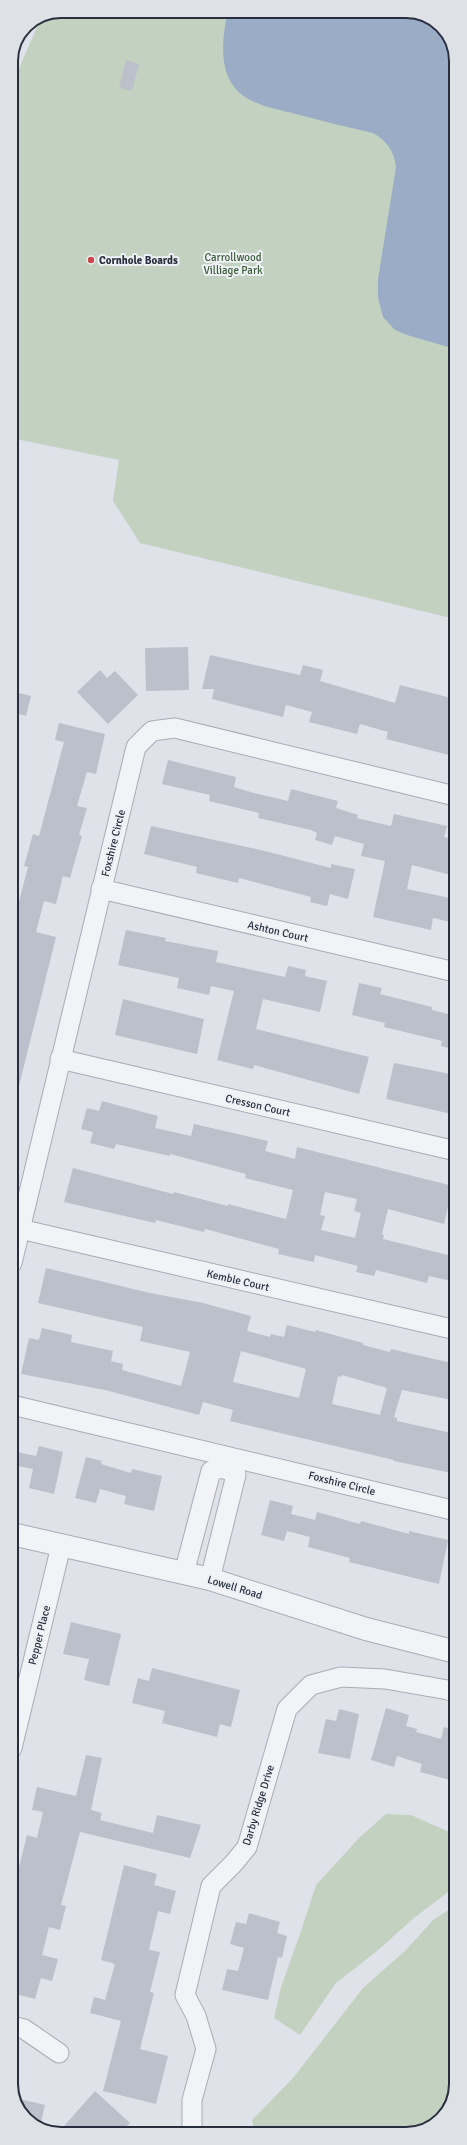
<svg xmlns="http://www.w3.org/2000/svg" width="467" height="2145" font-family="Signika,sans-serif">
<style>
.green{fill:#c3d2c0}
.water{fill:#9bacc7}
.building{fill:#bcc0ca;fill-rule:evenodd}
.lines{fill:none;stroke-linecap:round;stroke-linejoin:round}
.minor-casing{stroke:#a8acb5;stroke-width:21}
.tertiary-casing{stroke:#a8acb5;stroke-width:24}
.minor{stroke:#f2f3f6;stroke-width:19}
.tertiary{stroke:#f2f3f6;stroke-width:22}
.poi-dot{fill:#ca474d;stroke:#eef1f5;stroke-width:1.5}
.labels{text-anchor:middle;stroke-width:4;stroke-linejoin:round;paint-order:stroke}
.park-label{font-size:11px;fill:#395a36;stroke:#eef1f5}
.poi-label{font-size:11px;font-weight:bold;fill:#282e3e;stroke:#eef1f5;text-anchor:start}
.street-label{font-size:11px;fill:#282e3e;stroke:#eef1f5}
.rim{fill:none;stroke:#282e3e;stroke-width:2}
</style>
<rect width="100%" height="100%" fill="#dfe2e8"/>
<g class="green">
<polygon points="61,11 412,11 441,26 455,52 455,619 140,543 113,501 119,460 11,438 11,87 40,20"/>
<polygon points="386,1814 411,1815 449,1832 456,1851 456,1886 414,1918 377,1951 336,1983 300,2035 274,2018 281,1987 300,1934 316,1885 360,1837"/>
<polygon points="456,1905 456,2084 444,2117 415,2133 255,2133 252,2120 293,2078 363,1988 406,1950 433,1920"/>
</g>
<path class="water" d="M228,11h184l29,15 14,26v297l-48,-14 -12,-5 -12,-13 -5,-19v-19l18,-112c-2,-16 -9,-26 -23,-34 -27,-6 -54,-13 -81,-20 -11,-3 -24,-5 -35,-10 -40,-15 -37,-57 -29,-92z"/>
<g class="building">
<polygon points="126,60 139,64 132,91 119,88"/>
<polygon points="188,647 189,690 146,691 145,648"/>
<polygon points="210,655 300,675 303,665 323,670 320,681 395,703 400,685 455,699 455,747 453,756 386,739 388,732 360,724 357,734 309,722 312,712 286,705 283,717 212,699 214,689 202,689"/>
<polygon points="100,670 107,678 115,671 138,695 108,724 77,692"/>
<polygon points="11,691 31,696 26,716 11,712"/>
<polygon points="59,723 105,734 96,774 87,772 77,806 87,808 79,835 82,836 70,878 63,876 56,904 44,901 36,932 56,937 16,1098 11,1098 11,977 18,951 11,949 11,932 28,867 24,866 33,834 39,836 64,742 55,740"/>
<polygon points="168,760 236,777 234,787 254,793 288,801 291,789 338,801 336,808 358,815 357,818 391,826 394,814 447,826 444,837 455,840 455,876 412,865 407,889 455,899 455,923 433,918 431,930 373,917 385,861 361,856 364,844 335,836 332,845 315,840 317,833 311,830 258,818 259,813 209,801 210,795 162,784"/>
<polygon points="151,826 261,850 331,868 331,864 355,869 348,899 330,894 327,906 310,902 311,897 239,878 238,883 196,873 197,867 144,854"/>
<polygon points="126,930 166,938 165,941 218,951 216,962 285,977 288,966 306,970 305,976 327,981 320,1012 263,999 256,1029 369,1057 359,1094 254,1065 253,1069 217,1060 234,991 211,986 209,995 177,988 179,978 118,965"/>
<polygon points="359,983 382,988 380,994 432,1007 432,1010 456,1016 456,1050 441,1046 442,1041 384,1027 385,1023 352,1015"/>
<polygon points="123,999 204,1019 197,1054 115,1035"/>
<polygon points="394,1063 456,1075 456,1115 386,1099"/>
<path d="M102,1101l56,15 -3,12 36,8 3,-12 74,17 -3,10 30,8 2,-12 156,39 -9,38 -56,-15 -6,25 2,1 -1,4 73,18v25l-27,-6 -2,7 -51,-13 -2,6 -18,-4 2,-6 -43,-11 -1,7 -36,-8 1,-5 -74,-20 -1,3 -48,-12 -1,3 -91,-21 9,-34 100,26 1,-2 54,14v-2l58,15 7,-29 -48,-12 1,-4 -76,-20v2l-54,-12 -2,5 -24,-6 3,-11 -12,-3 6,-21 12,3zM325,1192l32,7 -3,12 7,2 -6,25 -34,-8 4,-14 -5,-1z"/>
<path d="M46,1268l104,25 53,10 48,13 -4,15 23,6 1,-3 13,3 3,-12 28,7 1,-2 47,13v2l27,7 1,-3 65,15v21l-4,15 -50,-10 -8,27 3,1v3l59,13v40l-62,-13v-1l-164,-39 3,-11 -30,-8 -4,13 -94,-25 -84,-16 8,-36 10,2 3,-12 30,7 -1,7 42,9 -2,10 12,3 -1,6 59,16 9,-34 -50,-11 3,-14 -105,-24zM241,1351l65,18 -7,29 -66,-16zM342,1375l45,13 -7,27 -48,-11 6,-28 3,1z"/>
<polygon points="39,1446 63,1452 54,1494 29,1488 33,1469 12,1465 12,1451 36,1456"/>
<polygon points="86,1457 102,1461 101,1464 131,1473 132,1469 162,1476 154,1511 124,1504 126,1496 100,1489 96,1503 75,1498"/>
<polygon points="270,1500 293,1506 291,1514 315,1520 317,1512 360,1524 361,1521 409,1534 409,1531 448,1540 439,1584 349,1562 350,1558 308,1547 310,1537 287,1531 284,1541 261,1535"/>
<polygon points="71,1622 121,1634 109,1686 84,1680 89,1659 63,1654"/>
<polygon points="152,1668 240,1690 231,1727 220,1724 217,1737 162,1723 165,1711 132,1703 138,1678 149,1681"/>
<polygon points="386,1708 409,1715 406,1726 417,1729 416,1732 441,1739 444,1727 456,1730 456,1772 454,1781 420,1772 422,1764 397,1756 394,1767 371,1760"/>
<polygon points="339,1709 359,1714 350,1759 318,1753 326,1719 336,1721"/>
<polygon points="86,1755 102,1758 91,1810 102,1813 100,1820 153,1833 157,1815 201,1825 190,1858 80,1832 61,1905 66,1906 60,1930 49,1927 42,1955 58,1959 52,1981 41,1978 35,1999 12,1993 12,1938 17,1919 12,1917 12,1895 27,1835 37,1838 43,1812 32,1810 37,1787 76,1796"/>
<polygon points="124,1865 157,1874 154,1885 176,1891 170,1914 158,1911 149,1950 160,1952 150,1992 154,1993 140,2049 168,2056 156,2104 103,2091 121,2021 90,2013 94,1997 105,2000 115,1964 101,1960"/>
<polygon points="249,1913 280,1922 277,1933 287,1936 282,1958 278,1957 268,2000 222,1990 227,1969 238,1971 244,1948 230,1944 236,1922 246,1924"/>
<polygon points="95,2091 130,2123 120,2134 57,2134"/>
<polygon points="15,2098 45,2105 40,2126 28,2121"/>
</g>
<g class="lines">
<defs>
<g id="minor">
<polyline points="101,889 455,972"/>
<polyline points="60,1059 456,1151"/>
<polyline points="20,1229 456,1330"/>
<polyline points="12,1263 136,747 152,731 175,728 455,796"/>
<polyline points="12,1405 456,1511"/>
<path d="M184,1573l27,-102c10,-4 16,-3 25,4l-26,104"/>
<polyline points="12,1748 61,1546"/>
<polyline points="12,2026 24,2029 59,2053"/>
<polyline points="192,2134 192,2100 206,2049 196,2016 185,1995 211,1886 233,1864 247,1847 287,1709 311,1685 341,1677 385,1679 448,1690 456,1693"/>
</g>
<polyline id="tertiary" points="12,1534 210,1579 366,1629 456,1652"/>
</defs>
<use href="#minor" class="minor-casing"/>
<use href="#tertiary" class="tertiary-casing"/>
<use href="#minor" class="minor"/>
<use href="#tertiary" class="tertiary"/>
</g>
<circle class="poi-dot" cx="91" cy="260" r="4"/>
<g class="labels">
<g class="park-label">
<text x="233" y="261">Carrollwood<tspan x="233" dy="13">Villiage Park</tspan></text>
</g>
<g class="poi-label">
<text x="99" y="264">Cornhole Boards</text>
</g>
<g class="street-label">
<text transform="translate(113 843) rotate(-76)" y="4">Foxshire Circle</text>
<text transform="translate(278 931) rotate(13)" y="4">Ashton Court</text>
<text transform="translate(258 1105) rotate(13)" y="4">Cresson Court</text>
<text transform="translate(238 1280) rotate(13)" y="4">Kemble Court</text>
<text transform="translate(342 1483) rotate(14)" y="4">Foxshire Circle</text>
<text transform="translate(235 1587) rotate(17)" y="4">Lowell Road</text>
<text transform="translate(39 1635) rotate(-76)" y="4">Pepper Place</text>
<text transform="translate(258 1805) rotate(-73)" y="4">Darby Ridge Drive</text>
</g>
</g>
<path d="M0 0H467V2145H0ZM61 18H406A43 43 0 0 1 449 61V2084A43 43 0 0 1 406 2127H61A43 43 0 0 1 18 2084V61A43 43 0 0 1 61 18Z" fill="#dee1e6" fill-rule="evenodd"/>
<path class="rim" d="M61 18H406A43 43 0 0 1 449 61V2084A43 43 0 0 1 406 2127H61A43 43 0 0 1 18 2084V61A43 43 0 0 1 61 18Z"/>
</svg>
